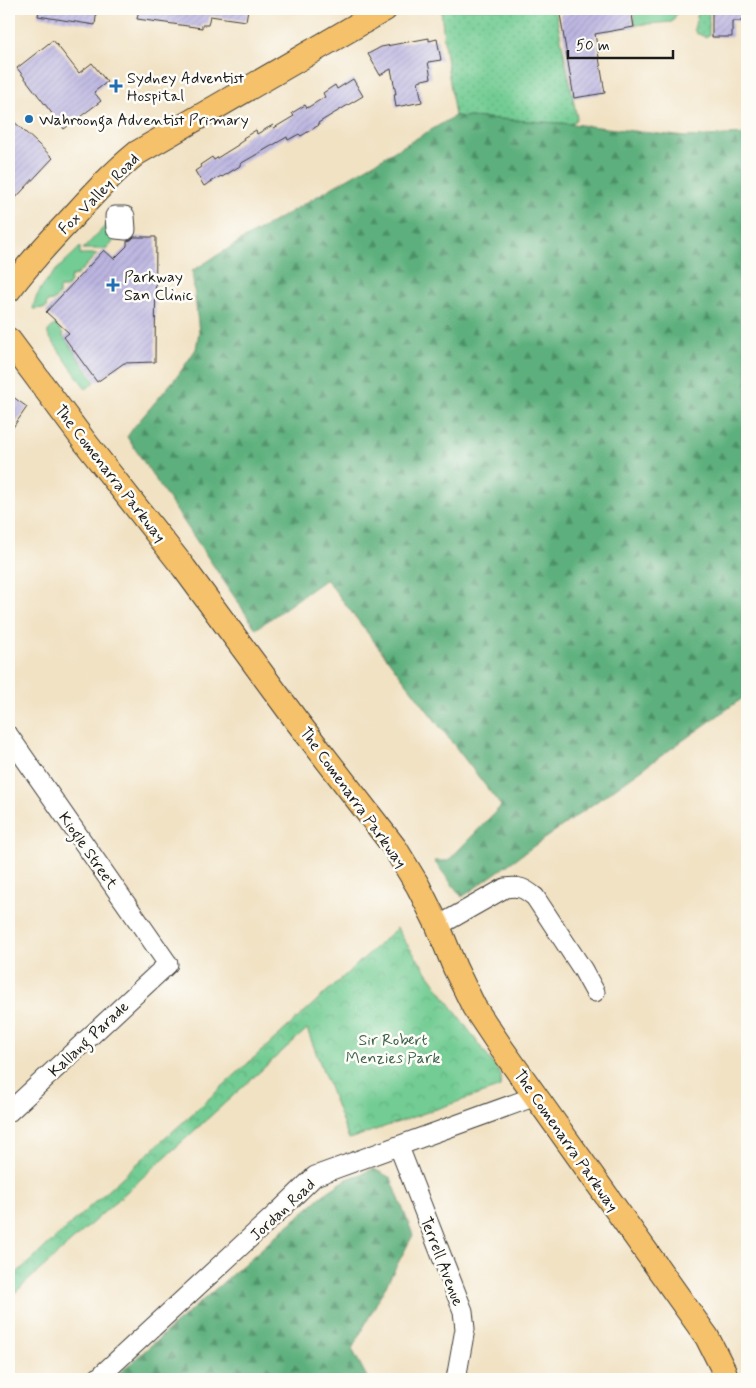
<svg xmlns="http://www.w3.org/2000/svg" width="756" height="1388" font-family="Mynerve,sans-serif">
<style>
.grass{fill:url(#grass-dots);stroke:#477458}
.forest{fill:url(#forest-firs);stroke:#3c664c}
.park{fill:url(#park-crowns);stroke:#477458}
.garden{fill:#72cc93;stroke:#477458}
.building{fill:url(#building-hatch)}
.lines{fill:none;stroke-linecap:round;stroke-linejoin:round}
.minor-casing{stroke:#3c3a35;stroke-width:21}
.major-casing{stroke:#3c3a35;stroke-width:26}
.minor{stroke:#fff;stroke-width:19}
.major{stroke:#f5c16b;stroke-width:24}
.poi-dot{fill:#1f6fb2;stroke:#fdfcf7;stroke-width:2}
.labels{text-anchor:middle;stroke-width:5;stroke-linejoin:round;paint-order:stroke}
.poi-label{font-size:16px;fill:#1c1c1c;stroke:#fdfcf7;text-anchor:start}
.street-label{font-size:16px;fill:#1c1c1c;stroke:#fdfcf7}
.park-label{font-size:16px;fill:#3e624c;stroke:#fdfcf7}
</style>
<defs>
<pattern id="grass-dots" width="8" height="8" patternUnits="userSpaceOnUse" patternTransform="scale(1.25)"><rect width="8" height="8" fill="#72cc93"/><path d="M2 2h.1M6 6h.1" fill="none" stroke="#62af7e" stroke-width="1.8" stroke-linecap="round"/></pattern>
<pattern id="forest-firs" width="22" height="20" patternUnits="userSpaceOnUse" patternTransform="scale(1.25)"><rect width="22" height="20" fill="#5db07d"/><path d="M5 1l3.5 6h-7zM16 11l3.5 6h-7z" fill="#4c8e66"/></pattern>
<pattern id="park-crowns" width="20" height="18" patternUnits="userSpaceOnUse" patternTransform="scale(1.25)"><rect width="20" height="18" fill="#72cc93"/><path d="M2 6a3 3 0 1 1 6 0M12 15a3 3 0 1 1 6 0" fill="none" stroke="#62af7e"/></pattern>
<pattern id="building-hatch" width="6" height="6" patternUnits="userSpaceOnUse" patternTransform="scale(1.25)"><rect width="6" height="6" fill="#bcb6e1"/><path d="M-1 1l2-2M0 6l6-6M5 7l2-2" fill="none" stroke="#a19cc0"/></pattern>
</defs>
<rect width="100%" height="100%" fill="#fdfcf7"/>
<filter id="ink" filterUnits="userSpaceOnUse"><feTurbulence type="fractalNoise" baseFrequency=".02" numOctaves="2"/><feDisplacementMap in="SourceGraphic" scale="10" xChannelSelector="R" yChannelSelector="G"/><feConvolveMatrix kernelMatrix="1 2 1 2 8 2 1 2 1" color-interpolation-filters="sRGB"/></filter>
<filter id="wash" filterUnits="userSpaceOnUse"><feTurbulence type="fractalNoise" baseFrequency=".0096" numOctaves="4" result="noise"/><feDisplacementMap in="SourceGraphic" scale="20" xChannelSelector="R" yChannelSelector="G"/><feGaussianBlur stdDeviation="1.12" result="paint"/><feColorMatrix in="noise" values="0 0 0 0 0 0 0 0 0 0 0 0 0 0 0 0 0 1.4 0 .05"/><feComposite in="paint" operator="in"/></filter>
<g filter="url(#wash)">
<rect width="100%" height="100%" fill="#f1e2c4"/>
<g class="grass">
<polygon points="441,9 555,9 577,118 572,124 455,116 445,50"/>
<polygon points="699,9 709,9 709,35 705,37 696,33 694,29"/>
</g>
<g class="forest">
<polygon points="455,116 572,124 686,137 747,134 747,695 462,897 434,861 448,861 501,806 326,579 256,629 127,437 134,427 179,374 196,349 199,332 192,271 242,240"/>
<polygon points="374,1169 391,1178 413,1235 352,1349 368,1379 119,1379 117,1375 323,1195 347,1179"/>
</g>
<polygon class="park" points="397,928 404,940 501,1075 501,1080 500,1087 492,1090 349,1139 307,1029 9,1298 9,1280"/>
<g class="garden">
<polygon points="633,9 679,9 672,22 635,25"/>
<path d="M115,216c2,17 4,20 -8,33h-24z"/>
<path d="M80,247v7h17l-20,21 -6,1 -1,6 -4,6h-7v7l-6,6 -6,1 -1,6 -13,1c4,-26 30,-44 47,-62z"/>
<polygon points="55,324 63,333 63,336 95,382 86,389 48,335 48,331"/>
</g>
<g id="blocks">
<g class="building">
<polygon points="39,9 97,9 95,25 38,16"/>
<polygon points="139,9 248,9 246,21 210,16 208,25 202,25 202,28 137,19"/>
<polygon points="590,9 631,9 634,27 595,34 605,93 574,98 560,14"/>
<polygon points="712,9 747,9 747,21 732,21 732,37 712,37"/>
<polygon points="429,38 429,41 437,39 441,60 428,62 431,78 418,81 422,102 396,107 394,94 396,94 391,69 380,75 368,54 381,47"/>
<polygon points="53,40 79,73 92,63 107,82 94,92 101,101 64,129 17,68"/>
<polygon points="353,79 363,96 318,123 319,125 301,136 299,134 288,140 287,137 240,164 240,166 222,177 221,176 204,186 195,171 201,167 200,165 212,157 214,160 238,145 238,144 244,140 243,138 256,130 257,134 273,125 274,128 294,116 292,113 305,105 307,108 325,97 323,93 335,85 337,89"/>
<polygon points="9,117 53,158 9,205"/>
<polygon points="134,237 156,237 155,362 124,363 97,382 64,337 69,333 46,312 104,250 114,259 127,246 127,241 131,240"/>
<polygon points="9,394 27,407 9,433"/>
</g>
</g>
</g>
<g filter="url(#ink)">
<use href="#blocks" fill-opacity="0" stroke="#3c3a35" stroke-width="1"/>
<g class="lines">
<defs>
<g id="minor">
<polygon points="115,216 125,216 126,230 116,229"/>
<polyline points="9,736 168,964 9,1112"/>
<path d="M438,926l67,-38c15,-2 19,0 30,9l48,73 12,22"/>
<polyline points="399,1147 463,1311 465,1329 456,1379"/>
<polyline points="97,1379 281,1209 315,1176 536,1096"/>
</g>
<g id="major">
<path d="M9,290c18,-24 38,-46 59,-68 22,-24 43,-48 69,-69l248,-144"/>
<polyline points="9,340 85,442 184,568 296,720 395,848 418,886 438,926 455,968 474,1007 502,1049 707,1337 724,1371 726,1379"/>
</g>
</defs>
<use href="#minor" class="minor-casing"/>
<use href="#major" class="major-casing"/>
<use href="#minor" class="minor"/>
<use href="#major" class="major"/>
</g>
</g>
<g class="poi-dot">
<path d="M113.5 78.5h5v5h5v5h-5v5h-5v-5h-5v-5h5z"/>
<circle cx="29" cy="119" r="5"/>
<path d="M110.5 277.5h5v5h5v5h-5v5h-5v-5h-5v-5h5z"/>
</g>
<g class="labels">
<g class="poi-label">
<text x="127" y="83">Sydney Adventist<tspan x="127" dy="18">Hospital</tspan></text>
<text x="39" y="125">Wahroonga Adventist Primary</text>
<text x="124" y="282">Parkway<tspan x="124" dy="18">San Clinic</tspan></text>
</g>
<g class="street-label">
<text transform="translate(98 193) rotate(-45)" y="6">Fox Valley Road</text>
<text transform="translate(111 473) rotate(52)" y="6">The Comenarra Parkway</text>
<text transform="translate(354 797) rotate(54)" y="6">The Comenarra Parkway</text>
<text transform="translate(89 850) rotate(55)" y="6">Kiogle Street</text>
<text transform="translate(88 1038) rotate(-43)" y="6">Kallang Parade</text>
<text transform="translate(567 1140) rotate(55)" y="6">The Comenarra Parkway</text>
<text transform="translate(282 1209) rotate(-43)" y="6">Jordan Road</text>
<text transform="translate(443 1261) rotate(69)" y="6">Terrell Avenue</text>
</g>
<g class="park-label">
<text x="393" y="1045">Sir Robert<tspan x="393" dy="18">Menzies Park</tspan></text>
</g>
</g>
<rect width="756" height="1388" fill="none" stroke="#fdfcf7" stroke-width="30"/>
<path d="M568 50v8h105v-8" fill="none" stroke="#1c1c1c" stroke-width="2.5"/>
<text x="576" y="50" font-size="15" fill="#1c1c1c" stroke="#fdfcf7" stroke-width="4" paint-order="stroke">50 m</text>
</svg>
